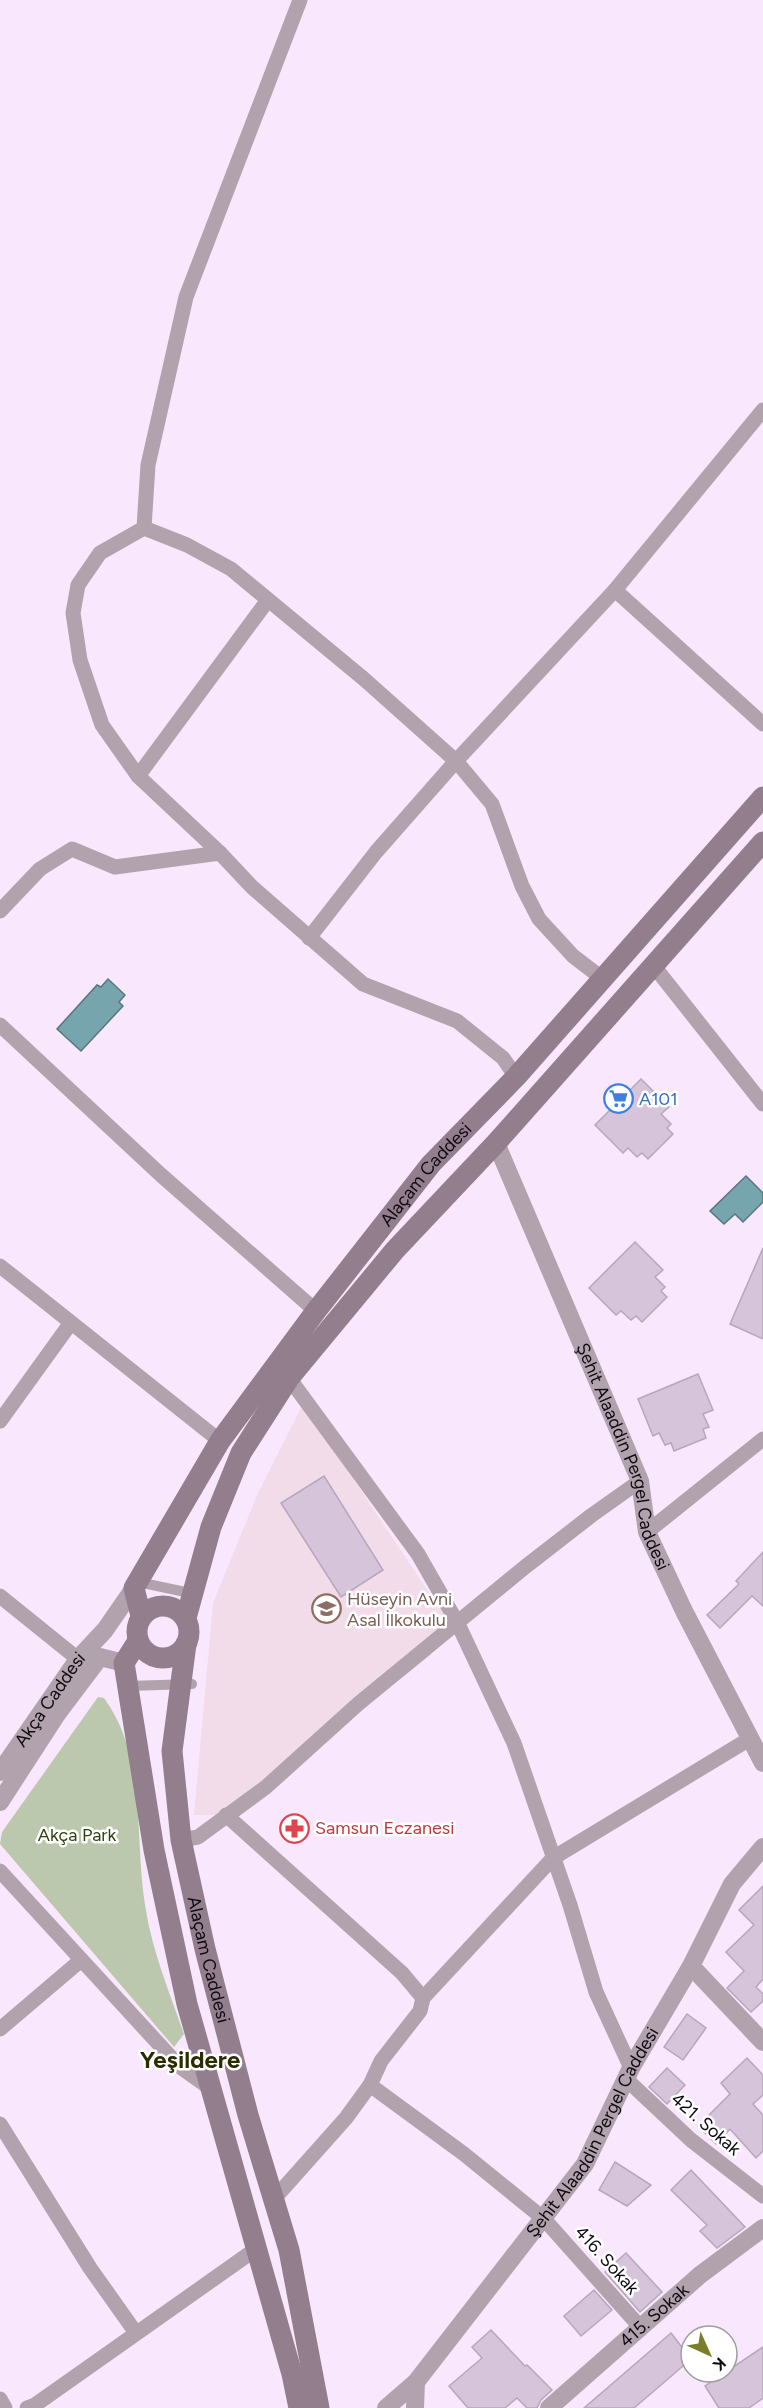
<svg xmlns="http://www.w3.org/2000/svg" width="763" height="2408" font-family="Figtree,sans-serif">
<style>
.education{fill:#f3dce9}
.green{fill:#bcc8ae}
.water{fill:#77a5ae;stroke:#58767f;stroke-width:1.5}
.building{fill:#d5c4da;stroke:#b7a7bc;stroke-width:1.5}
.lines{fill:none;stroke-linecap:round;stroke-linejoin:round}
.pedestrian{stroke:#b1a2ad;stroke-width:10}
.minor{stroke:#b1a2ad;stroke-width:15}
.tertiary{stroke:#b1a2ad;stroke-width:18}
.secondary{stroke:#937e8e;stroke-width:21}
.labels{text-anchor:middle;stroke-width:5;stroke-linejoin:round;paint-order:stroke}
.shop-label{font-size:18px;fill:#366cbe;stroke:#fff;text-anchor:start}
.street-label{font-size:18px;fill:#0f0a11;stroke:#fff}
.education-label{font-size:18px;fill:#785e54;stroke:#fff;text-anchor:start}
.health-label{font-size:18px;fill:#be3a42;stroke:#fff;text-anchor:start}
.park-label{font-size:18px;fill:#2f430d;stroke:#fff}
.district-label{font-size:24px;font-weight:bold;fill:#2b2c02;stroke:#fff}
</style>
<rect width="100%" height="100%" fill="#f8e7fd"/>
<polygon class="education" points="303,1404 444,1615 431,1655 226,1815 194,1815 213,1603 258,1493"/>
<path class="green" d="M98,1697l6,1c45,62 29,141 42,213 7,42 24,83 38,123l-10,13 -174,-203 2,-12z"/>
<g class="water">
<polygon points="108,979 125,995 119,1002 123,1006 81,1051 57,1029 97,985 101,987"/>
<polygon points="746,1176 763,1193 763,1202 743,1222 735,1214 724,1224 710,1211"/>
</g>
<g class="building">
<polygon points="641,1079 669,1107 661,1114 671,1124 667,1128 673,1134 648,1159 642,1153 637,1157 628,1148 623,1153 595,1125"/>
<polygon points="635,1242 663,1270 655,1277 665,1287 661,1291 667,1297 642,1322 636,1316 631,1320 621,1311 616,1315 589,1288"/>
<polygon points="763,1248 763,1339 730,1324"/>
<polygon points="698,1374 713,1410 703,1414 709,1427 703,1429 706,1438 674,1451 671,1443 665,1445 659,1433 653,1436 638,1399"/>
<polygon points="324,1476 383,1570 341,1597 281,1503"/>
<polygon points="763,1552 763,1606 752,1596 720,1628 707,1615 739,1584 736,1581"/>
<polygon points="763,1886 763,1979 756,1987 763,1994 763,2001 751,2012 727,1988 744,1971 726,1952 754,1925 739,1910"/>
<polygon points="687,2014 706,2028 683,2060 664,2047"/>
<polygon points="747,2058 763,2075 763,2095 753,2104 763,2115 763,2151 756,2158 730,2129 716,2144 698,2126 730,2094 721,2083"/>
<polygon points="667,2068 685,2085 667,2104 649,2087"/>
<polygon points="615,2162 651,2185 627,2206 599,2190"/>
<polygon points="691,2170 745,2227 717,2248 700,2231 707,2225 671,2190"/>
<polygon points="626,2253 662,2292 640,2312 605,2272"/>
<polygon points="594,2290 612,2310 581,2336 564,2316"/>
<polygon points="491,2330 525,2366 527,2365 552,2390 541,2400 537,2408 527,2408 517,2398 505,2408 468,2408 449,2386 482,2358 472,2347"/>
<polygon points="671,2333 691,2359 668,2379 634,2408 584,2408"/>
<polygon points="763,2347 763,2398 749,2408 719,2408 705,2386"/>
</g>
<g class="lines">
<g class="pedestrian">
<polyline points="138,1582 195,1594"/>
<polyline points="128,1686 192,1684"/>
</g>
<g class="minor">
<polyline points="300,0 186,297 148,465 144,528 187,545 231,569 364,679 456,761 376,852 309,938"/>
<polyline points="144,528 100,553 78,585 73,613 80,660 102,725 138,776 220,853"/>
<polyline points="615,590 763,724"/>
<polyline points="138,776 268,600"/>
<polyline points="0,911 40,869 72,849 115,867 220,853 252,887 363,984 457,1021 503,1058 516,1077"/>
<polyline points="653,965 763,1104"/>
<polyline points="603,979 573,956 539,919 522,886 492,804 456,761 615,590 763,410"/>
<polyline points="0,1025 161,1175 316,1311"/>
<polyline points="0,1266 220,1441"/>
<polyline points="289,1378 418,1554 458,1624 514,1743 570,1905 596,1992 631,2068"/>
<polyline points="0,1421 70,1324"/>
<polyline points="647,1532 763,1439"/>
<polyline points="0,1596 78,1659"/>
<polyline points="226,1815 402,1973 423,1998 420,2011 381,2061 370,2085 464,2154 544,2219 641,2328"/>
<polyline points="181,1840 198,1837 266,1787 358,1704 525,1567 592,1515 640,1481"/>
<polyline points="0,1871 179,2066 213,2090"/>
<polyline points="423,1998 553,1858 751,1738"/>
<polyline points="0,2029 80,1961"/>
<polyline points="626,2079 691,2140 763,2196"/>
<polyline points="0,2124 90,2268 136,2333"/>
<polyline points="273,2200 346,2118 370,2085"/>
<polyline points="0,2399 5,2408"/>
<polyline points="27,2408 35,2405 256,2249"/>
</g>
<g class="tertiary">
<path id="s1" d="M496,1143l144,338 7,51 37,79 79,152"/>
<path id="s2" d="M0,1772l78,-113 27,-29 29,-42"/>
<polyline points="0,1802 57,1714 100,1657 124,1663"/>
<polyline points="691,1966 763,2042"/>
<polyline points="386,2408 416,2382"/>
<path id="s3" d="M415,2408l1,-26 169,-218 46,-96 60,-102 41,-82 31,-37"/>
<path id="s4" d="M549,2408l151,-133 63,-47"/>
</g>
<g class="secondary">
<circle cx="163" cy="1632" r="26"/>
<path id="s5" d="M141,1616l-7,-28 86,-147 96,-130 115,-147 85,-87 247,-280"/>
<polyline points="186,1618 211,1527 241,1453 289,1378 395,1250 496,1143 763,842"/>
<polyline points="138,1641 124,1663 154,1850 187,2004 292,2374 299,2408"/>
<path id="s6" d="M186,1644l-14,107 9,89 24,109 43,166 41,135 30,158"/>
</g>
</g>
<defs>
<symbol id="supermarket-ring" viewBox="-11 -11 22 22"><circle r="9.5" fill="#fff" stroke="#3f7fe0" stroke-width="1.5"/><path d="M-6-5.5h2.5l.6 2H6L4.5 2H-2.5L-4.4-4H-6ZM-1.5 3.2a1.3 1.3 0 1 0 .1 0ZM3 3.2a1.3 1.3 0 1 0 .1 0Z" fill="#3f7fe0"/></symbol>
<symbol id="school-ring" viewBox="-11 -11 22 22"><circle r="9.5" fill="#fff" stroke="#8d6e63" stroke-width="1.5"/><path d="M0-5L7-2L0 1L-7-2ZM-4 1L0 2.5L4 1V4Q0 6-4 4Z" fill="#8d6e63"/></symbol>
<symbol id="pharmacy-ring" viewBox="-11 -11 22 22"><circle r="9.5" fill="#fff" stroke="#e0444e" stroke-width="1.5"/><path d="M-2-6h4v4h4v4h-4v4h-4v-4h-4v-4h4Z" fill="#e0444e"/></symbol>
</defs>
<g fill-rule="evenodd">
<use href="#supermarket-ring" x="602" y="1082" width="33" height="33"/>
<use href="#school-ring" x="310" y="1592" width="33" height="33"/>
<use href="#pharmacy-ring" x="278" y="1812" width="33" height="33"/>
</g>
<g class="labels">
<g class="shop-label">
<text x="639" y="1105">A101</text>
</g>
<g class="street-label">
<text dy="6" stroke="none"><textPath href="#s5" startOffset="536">Alaçam Caddesi</textPath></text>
<text dy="6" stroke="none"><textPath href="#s1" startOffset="339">Şehit Alaaddin Pergel Caddesi</textPath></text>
<text dy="6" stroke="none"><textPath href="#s2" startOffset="88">Akça Caddesi</textPath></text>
<text dy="6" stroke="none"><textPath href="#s6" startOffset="320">Alaçam Caddesi</textPath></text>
<text transform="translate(706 2124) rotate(41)" y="6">421. Sokak</text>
<text dy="6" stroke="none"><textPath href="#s3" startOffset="333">Şehit Alaaddin Pergel Caddesi</textPath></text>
<text transform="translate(607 2260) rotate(48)" y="6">416. Sokak</text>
<text dy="6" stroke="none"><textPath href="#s4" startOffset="140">415. Sokak</textPath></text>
</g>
<g class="education-label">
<text x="347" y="1605">Hüseyin Avni<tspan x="347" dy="21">Asal İlkokulu</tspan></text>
</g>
<g class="health-label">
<text x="315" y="1834">Samsun Eczanesi</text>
</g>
<g class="park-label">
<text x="77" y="1841">Akça Park</text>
</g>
<g class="district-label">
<text x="190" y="2068">Yeşildere</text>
</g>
</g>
<g transform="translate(709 2354) rotate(135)"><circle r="28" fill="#ffffff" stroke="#9f9da0" stroke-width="1.5"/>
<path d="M0-4.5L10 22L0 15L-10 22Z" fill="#7c7f29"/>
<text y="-9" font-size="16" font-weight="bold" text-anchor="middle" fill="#0f0a11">K</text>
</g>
</svg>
